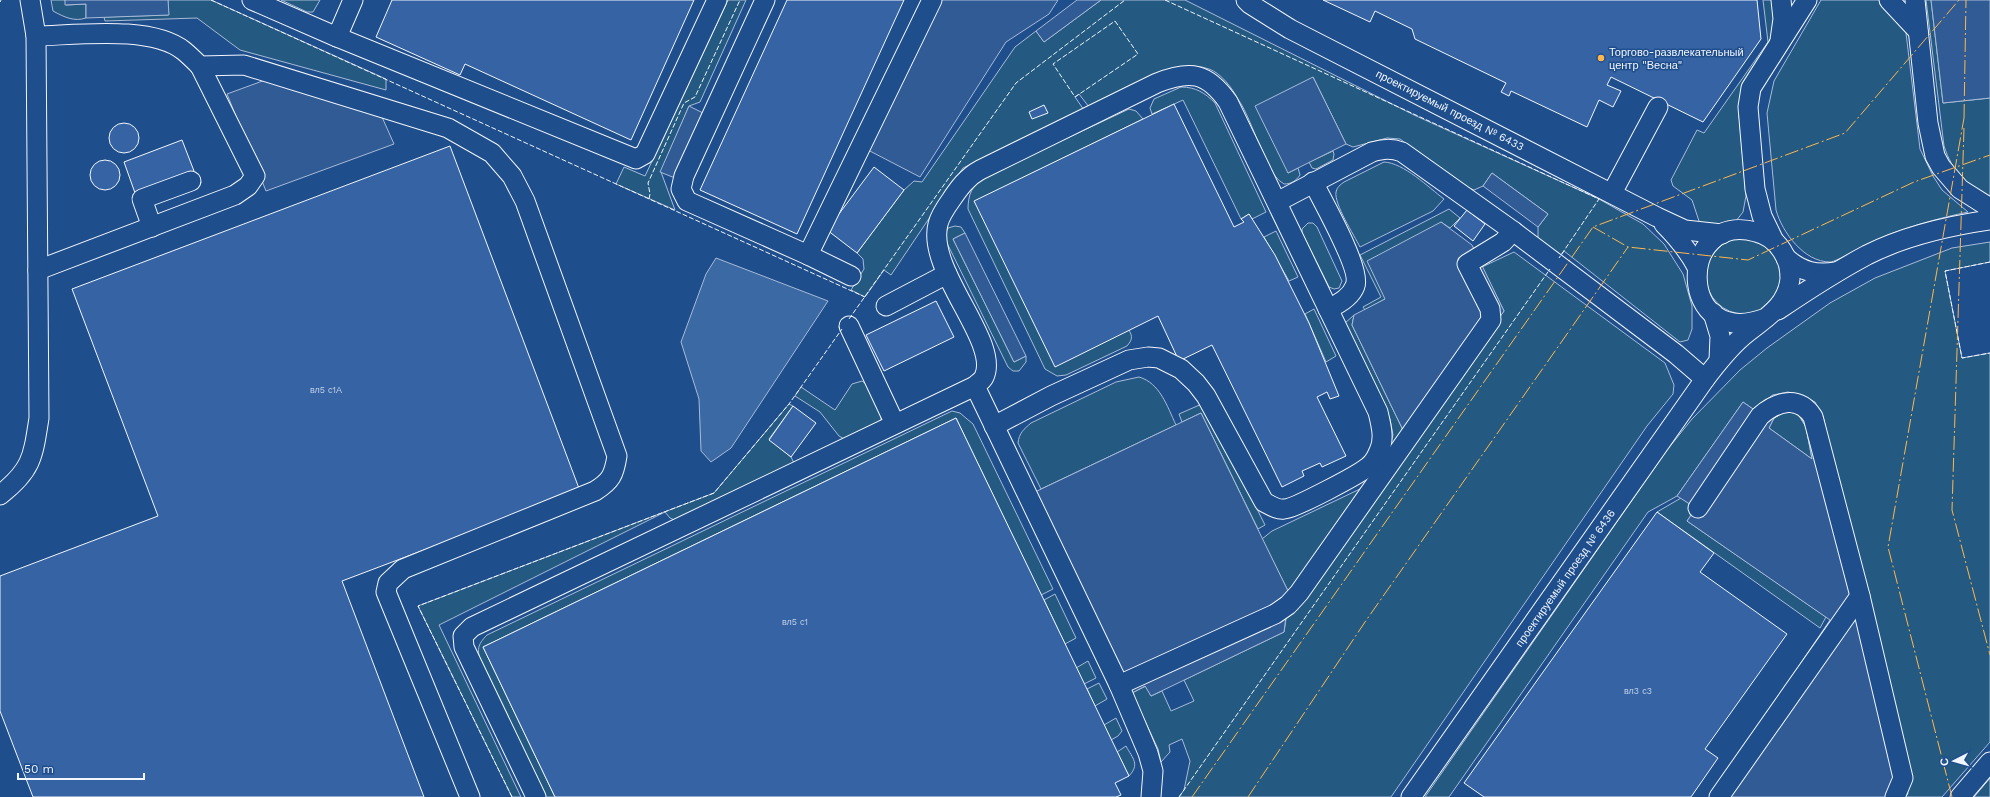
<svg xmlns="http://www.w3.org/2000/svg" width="1990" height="797" font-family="'Work Sans',sans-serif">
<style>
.green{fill:#245a82;stroke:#a8bbd7}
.parking{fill:#305b95;stroke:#a8bbd7;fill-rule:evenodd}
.water{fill:#3b69a3;stroke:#a8bbd7}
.building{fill:#3563a3;stroke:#f2f6ff}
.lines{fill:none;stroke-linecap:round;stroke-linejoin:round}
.minor-casing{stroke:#f2f6ff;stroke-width:21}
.minor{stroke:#1f4e8c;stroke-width:19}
.fence{stroke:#f2f6ff;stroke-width:1;stroke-dasharray:5 2;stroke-linecap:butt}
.power{stroke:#ffb74d;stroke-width:1;stroke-dasharray:14 3 2 3;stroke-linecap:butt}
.poi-dot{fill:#ffb74d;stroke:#1f4e8c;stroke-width:1.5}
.labels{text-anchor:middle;stroke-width:3;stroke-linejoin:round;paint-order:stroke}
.number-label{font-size:9px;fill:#c3d1e8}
.poi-label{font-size:11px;fill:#f2f6ff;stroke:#1f4e8c;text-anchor:start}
.street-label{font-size:11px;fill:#f2f6ff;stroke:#1f4e8c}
</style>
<rect width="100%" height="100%" fill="#1f4e8c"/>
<g class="green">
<path d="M51,0h14l1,5 20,-1v14c-12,4 -22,-1 -33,-7z"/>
<polygon points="168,0 211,0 386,79 386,90 240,50 197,18 105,21 104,17 168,15"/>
<polygon points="281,0 320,0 313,12 307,12"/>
<polygon points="728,0 746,0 700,102 689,106 661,172 675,210 616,184 624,167 645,176"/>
<path d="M1101,0h84l229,115 185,84 44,25 21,20 19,30 9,32v23l-4,11 -8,2 -116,-91 -4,6 -22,-18v-12l10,-13 -56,-41 -9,13 -9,4 -5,-2 -69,-49 -13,-1 -34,9 -7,-3 -33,-67 -25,96 10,-5 2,7c-4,6 -9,9 -16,9 -14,-8 -18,-27 -25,-41 -7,-14 -12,-31 -21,-44 -6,-11 -17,-26 -29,-30 -34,-13 -90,23 -120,38l-10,-13 -4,3 9,13 -121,58 -72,107 -7,-5 -19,27 -14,-7 13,-21 -1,-10 -6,-6 47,-63 10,-9 8,1 93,-135 21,-16 8,11z"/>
<polygon points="1763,0 1772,0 1775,32 1740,100 1739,115 1746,196 1743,212 1736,221 1728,226 1700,224 1692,200 1673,186 1671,180 1697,130 1704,133 1768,42"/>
<path d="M1821,0h62l16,18 7,15 14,116 13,27 9,14 26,22c-28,6 -54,13 -80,23 -10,4 -52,27 -58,27 -26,0 -48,-30 -54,-52l-9,-97 7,-32z"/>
<path d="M1926,0h5l12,103 47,-5v99c-25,-14 -37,-24 -46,-51z"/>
<path d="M1181,87c15,0 24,6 34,16l51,109 -14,7 -3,-5 -8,5 -58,-119 -31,14 -2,-6 4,-9z"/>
<path d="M1129,109l7,2 7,8 -169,83 155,128c4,7 3,10 -2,16l-61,29 -9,1 -12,-7 -77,-160c0,-14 4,-24 16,-32z"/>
<polygon points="1333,151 1334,154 1333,160 1316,169 1312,168 1309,162"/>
<path d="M1384,162c20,1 44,25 60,37l-11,12 -73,36c-6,-12 -26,-43 -24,-55 1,-5 4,-7 8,-10z"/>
<polygon points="1449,209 1460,218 1450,228 1441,222 1385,299 1365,310 1363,307 1381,297 1360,255"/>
<polygon points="1308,223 1313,223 1317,227 1342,281 1339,288 1334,289 1329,287 1302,233 1302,229"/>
<polygon points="955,226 961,227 965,233 953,239 1014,362 1026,356 1026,362 1019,371 1013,371 1008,367 944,237 948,228"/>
<polygon points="1276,231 1298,277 1289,281 1264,237"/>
<circle cx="1744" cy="276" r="38"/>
<polygon points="1990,242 1990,262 1945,271 1962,358 1990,353 1990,742 1942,797 1905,797 1908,794 1823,416 1773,395 1753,409 1743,402 1677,496 1648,512 1449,797 1425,797 1667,450 1692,419 1740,370 1767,348 1830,303 1875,278 1952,248"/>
<polygon points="1514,252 1665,363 1674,385 1673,394 1647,426 1391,797 1179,797 1184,790 1190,761 1182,739 1169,745 1170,752 1161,762 1158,749 1132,693 1146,686 1151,696 1162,691 1171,711 1194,701 1184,680 1284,632 1287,612 1504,311 1482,267"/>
<polygon points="1314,309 1336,356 1326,362 1305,314"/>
<polygon points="1354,315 1352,325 1402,428 1402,434 1289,593 1262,539 1272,531 1360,489 1389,450 1393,435 1390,419 1344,324"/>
<path d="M1139,377c21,6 28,29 37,48l-135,64 -23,-46c1,-10 6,-14 13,-20l85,-41z"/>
<polygon points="862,381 866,384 881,416 881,422 846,440 839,436 820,412 795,396 801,387 835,410 852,384"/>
<polygon points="1204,403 1265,525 1258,529 1201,413 1182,422 1179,414"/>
<polygon points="789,404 793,406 769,439 791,457 795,465 679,522 670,518 665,512 439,625 521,797 512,797 418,606 714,493"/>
<path d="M952,411l8,2 13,11 80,165 -12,6 -85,-177 -473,229 72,150h-10l-64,-135c-4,-12 -4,-17 6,-27z"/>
<polygon points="1785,411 1798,414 1806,427 1812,459 1769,428 1774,418"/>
<polygon points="1681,498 1696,508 1687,521 1826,617 1820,628 1657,512"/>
<polygon points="1055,594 1076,638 1065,644 1044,600"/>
<polygon points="1088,661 1096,678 1084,684 1076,668"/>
<polygon points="1099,683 1107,699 1095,706 1087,689"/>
<polygon points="1116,718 1122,731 1118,736 1111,740 1104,725"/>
<path d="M1126,746c7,13 14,18 3,30l-12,-24z"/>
<polygon points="1990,778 1990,797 1974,797"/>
</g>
<g class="parking">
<polygon points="65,0 168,0 169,15 86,18 86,4 65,5"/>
<polygon points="936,0 1058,0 1049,14 1006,42 920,177 866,149"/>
<polygon points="1077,0 1101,0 1044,42 1036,31"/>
<polygon points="1931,0 1990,0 1990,98 1943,103"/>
<polygon points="1313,77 1346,144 1288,173 1255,106"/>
<polygon points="268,79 382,117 394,144 266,191 227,94"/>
<polygon points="689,106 703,113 675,178 660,172"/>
<polygon points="1492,173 1548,214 1538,227 1483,186"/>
<polygon points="1441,222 1472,245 1504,311 1413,442 1402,428 1352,325 1354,315 1385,299 1367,261"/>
<polygon points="965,233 1026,356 1014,362 953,239"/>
<path d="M1788,392l13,3 14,7 8,14 35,156 52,210 -5,15h-195l120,-177 -143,-99 9,-13 -19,-12 66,-94 10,7 20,-14zM1785,411l13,3 8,13 6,32 -43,-31 5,-10z"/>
<polygon points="1201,413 1289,593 1284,632 1151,696 1145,686 1132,693 1035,492"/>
</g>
<polygon class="water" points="716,258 828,301 731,448 711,462 701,451 699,399 681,342 706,274"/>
<g class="building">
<polygon points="392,0 694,0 631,140 465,64 460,75 376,37"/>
<polygon points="787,0 904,0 797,234 700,190"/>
<polygon points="1323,0 1757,0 1761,39 1703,122 1611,77 1607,85 1621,91 1613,107 1599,100 1587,127 1511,91 1509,96 1501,92 1506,83 1415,39 1412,29 1375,11 1370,22"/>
<polygon points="1174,104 1234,227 1244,222 1241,219 1249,214 1275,255 1309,323 1339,396 1330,399 1327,392 1317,397 1346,456 1322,467 1320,463 1302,471 1304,476 1282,487 1212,345 1179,361 1158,316 1055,367 974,201"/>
<polygon points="1044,105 1048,113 1032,119 1029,112"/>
<circle cx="124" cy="138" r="15"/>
<polygon points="182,140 194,171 135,193 124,162"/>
<polygon points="450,146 580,491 342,581 424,797 33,797 0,711 0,576 158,516 72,289"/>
<circle cx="105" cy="175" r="15"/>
<polygon points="874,167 904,190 857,253 827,230"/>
<polygon points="1467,210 1485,224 1473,241 1454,226"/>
<polygon points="936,301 954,337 884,371 866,335"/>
<polygon points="793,406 816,423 791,457 769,440"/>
<polygon points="956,418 1129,776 1115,783 1121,795 1116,797 555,797 483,647"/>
<polygon points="1657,512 1714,553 1700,572 1787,634 1705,749 1718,758 1691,797 1484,797 1464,783"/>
</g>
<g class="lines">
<defs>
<g id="minor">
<polyline points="252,0 337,37 636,159 645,154 717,0"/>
<polyline points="765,0 684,176 681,189 687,201 808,255 932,0"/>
<polyline points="1246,0 1250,4 1290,29 1657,217 1685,230 1722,234"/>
<polyline points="1889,0 1918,31"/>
<polyline points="1915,0 1928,123 1935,156 1941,167 1960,189 1990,208"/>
<path d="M36,36c41,-1 116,-11 148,15 6,5 11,10 16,15l44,-1 204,63 44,25 20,23 13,25 92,255c-3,19 -6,25 -22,35l-192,78 -15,14 -2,9 84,205"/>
<polyline points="337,37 353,0"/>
<polyline points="1780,40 1783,19 1781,0"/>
<path d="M1313,182c9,18 49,88 42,104 -4,11 -16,18 -27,23"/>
<polyline points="1612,193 1658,107"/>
<path d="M1277,202l95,-50c11,-3 19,-4 30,0l111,79 163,123 29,25"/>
<path d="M1664,224c13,13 24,26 33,43"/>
<polyline points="152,227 142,199 191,181"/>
<polyline points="1774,241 1762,216 1755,189 1748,107 1751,88 1807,0"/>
<polyline points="808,255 851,276"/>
<path d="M1786,258c16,14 30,17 50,14"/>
<polyline points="38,270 235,195 248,186 255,176 200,66"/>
<polyline points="886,306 947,274"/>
<path d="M1778,310c28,-19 59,-39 89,-55 38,-19 81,-29 123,-35"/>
<polyline points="1713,313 1720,336 1719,360"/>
<polyline points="849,326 895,424"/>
<polyline points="975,386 1119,685 1148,753 1153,771 1151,797"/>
<path d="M0,495c32,-25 33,-38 39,-77l-3,-382 -6,-36"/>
<path d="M1698,508l62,-92c17,-15 39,-21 53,1l47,179 43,182 -8,19"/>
<polyline points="1119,685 1275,614 1288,605 1299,593 1491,320 1490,309 1467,264 1503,242 1513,231"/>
<path d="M536,797l-72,-150 -1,-11 9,-9 503,-241c3,-3 7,-5 9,-9 17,-35 -58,-106 -46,-153 2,-8 8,-17 13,-24 8,-12 16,-23 29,-30l177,-87c33,-13 50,-11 71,19l150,310c3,13 7,27 1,39 -2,5 -6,12 -10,15 -9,8 -75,43 -85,43 -7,1 -14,-4 -20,-7l-58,-106 -10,-13 -15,-14 -22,-11 -11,-1 -19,3 -78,36 -57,30"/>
<path d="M1411,797l294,-418c12,-16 24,-31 38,-43 20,-17 44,-28 47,-57 0,-7 -1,-16 -5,-23 -6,-12 -16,-21 -29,-24 -80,-22 -80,120 10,86"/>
<polyline points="1719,797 1860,596"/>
<polyline points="1960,797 1990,762"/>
</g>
</defs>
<use href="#minor" class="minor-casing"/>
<use href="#minor" class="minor"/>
<g class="fence">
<polyline points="211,0 865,297"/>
<polyline points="1165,0 1599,199 1559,258"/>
<polyline points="0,2 1,0"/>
<polygon points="1115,21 1138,54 1075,97 1053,64"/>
<polyline points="649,199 650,194 648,183 684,103 695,97 740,0"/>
<polyline points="1990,262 1945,271 1962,358 1990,353"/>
<polyline points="849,319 1016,83 1125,0"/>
<polyline points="512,797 418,606 714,493 789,404 842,329"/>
<polyline points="1179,797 1550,269"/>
</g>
<g class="power">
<polyline points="1964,118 1966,0"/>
<polyline points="1964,128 1952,510 1990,655"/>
<polyline points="1593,227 1628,247 1748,260 1914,182 1990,155"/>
<polyline points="1192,797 1593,227 1845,133 1959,0"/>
<polyline points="1248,797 1365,622 1628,247"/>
<polyline points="1952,797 1888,547 1964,118"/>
</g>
</g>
<circle class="poi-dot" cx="1601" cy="58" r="4"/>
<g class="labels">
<g class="number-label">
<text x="326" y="393">вл5 с1А</text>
<text x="795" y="625">вл5 с1</text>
<text x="1638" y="694">вл3 с3</text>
</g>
<g class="poi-label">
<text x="1609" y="56">Торгово-развлекательный<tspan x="1609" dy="13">центр "Весна"</tspan></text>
</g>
<g class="street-label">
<text transform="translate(1450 110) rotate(27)" y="4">проектируемый проезд № 6433</text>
<text transform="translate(1565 578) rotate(-55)" y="4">проектируемый проезд № 6436</text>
</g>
</g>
<g transform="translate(1954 761) rotate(264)" stroke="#1f4e8c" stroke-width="3" paint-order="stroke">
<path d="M0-3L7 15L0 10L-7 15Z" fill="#f2f6ff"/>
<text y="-6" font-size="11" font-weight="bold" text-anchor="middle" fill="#f2f6ff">С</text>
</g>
<path d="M18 773v6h126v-6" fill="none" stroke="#f2f6ff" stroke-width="2"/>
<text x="24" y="773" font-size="12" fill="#f2f6ff" stroke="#1f4e8c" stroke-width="3" paint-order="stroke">50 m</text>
</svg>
